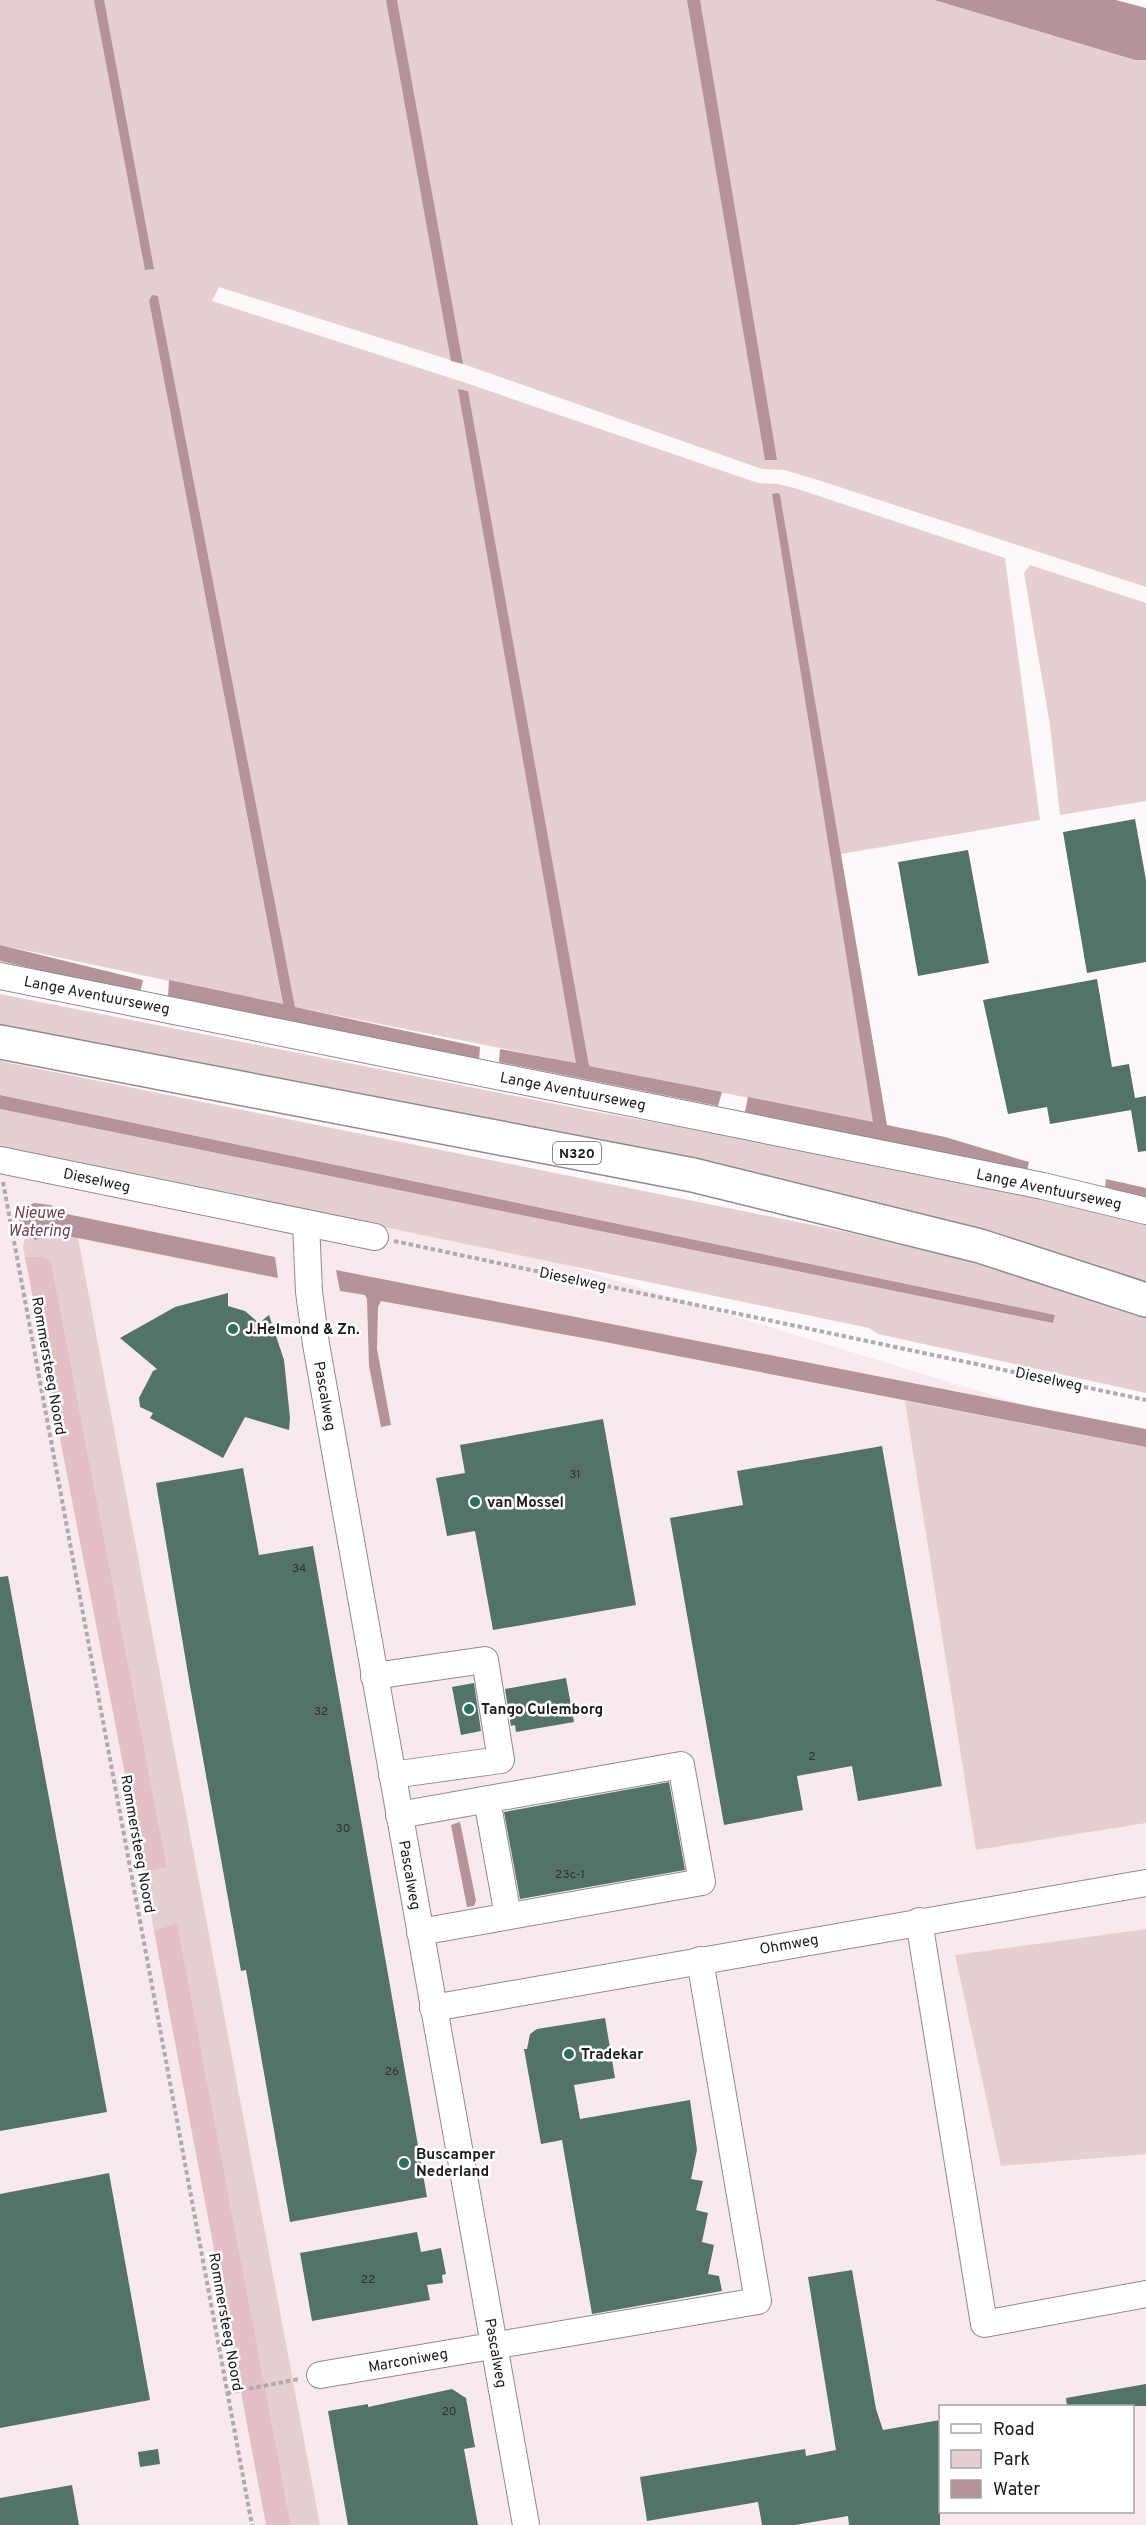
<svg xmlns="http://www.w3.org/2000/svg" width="1146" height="2525" font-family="Overpass,sans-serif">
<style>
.built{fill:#f8eaec;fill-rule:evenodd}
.green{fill:#e6cfd3}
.forest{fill:#e2c0c6}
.water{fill:#b49399}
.building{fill:#537368}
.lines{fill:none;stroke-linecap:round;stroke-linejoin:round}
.minor-casing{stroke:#8f8a8b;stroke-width:28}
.major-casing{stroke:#8f8a8b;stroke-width:36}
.path{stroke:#afabab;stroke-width:4;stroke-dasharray:4.5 3;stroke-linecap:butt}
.minor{stroke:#fff;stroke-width:26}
.major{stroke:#fff;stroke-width:33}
.poi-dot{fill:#2e6e5d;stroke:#fff;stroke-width:2}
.labels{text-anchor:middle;stroke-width:5;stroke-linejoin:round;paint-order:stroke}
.number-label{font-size:12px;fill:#2a312e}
.shield{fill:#fff;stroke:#615f5f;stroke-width:1.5}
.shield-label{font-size:14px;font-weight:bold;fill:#1d1b1b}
.street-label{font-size:15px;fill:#1d1b1b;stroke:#fff}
.poi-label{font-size:15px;font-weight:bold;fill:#1d1b1b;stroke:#fff;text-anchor:start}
.water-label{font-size:16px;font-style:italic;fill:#72404b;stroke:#fff}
</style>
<rect width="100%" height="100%" fill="#fef8f9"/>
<path class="built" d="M0,1139l517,111 629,192v1083h-1146zM940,2406h192v106h-192z"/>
<g class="green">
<polygon points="0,0 934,0 1135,60 1146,60 1146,587 824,482 785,470 762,469 463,364 219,287 212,301 466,383 758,483 778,484 798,489 1005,558 1040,820 841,854 804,646 884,1125 295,1007 158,296 149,301 283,1005 0,945"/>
<polygon points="1030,565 1146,603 1146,801 1060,815 1050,725 1024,573"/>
<polygon points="0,994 591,1111 1042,1192 1146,1217 1146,1284 509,1127 0,1026"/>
<polygon points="0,1061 842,1231 1066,1284 1146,1313 1146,1393 878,1334 869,1328 0,1147 0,1109 1053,1322 1055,1315 0,1095"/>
<polygon points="26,1232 35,1240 54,1235 78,1238 320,2525 291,2525 177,1924 154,1931 144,1873 167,1867 51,1261 44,1257 25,1257 23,1247"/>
<polygon points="905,1401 1146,1447 1146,1823 976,1850"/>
<polygon points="1146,1929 1146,2154 1001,2166 955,1955"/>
</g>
<g class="forest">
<polygon points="25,1257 44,1257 51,1261 167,1867 144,1873"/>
<polygon points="177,1923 291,2525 266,2525 154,1931"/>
</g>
<g class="water">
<polygon points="94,0 104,0 154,269 145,270"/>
<polygon points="386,0 397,0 463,364 451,361"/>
<polygon points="687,0 700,0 777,460 765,460"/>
<polygon points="934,0 1116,0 1146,8 1146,60 1135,60"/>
<polygon points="152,295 158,296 295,1007 480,1047 479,1060 168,996 169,980 283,1004 149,301"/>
<polygon points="458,389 468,391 589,1066 722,1092 718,1106 499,1062 500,1049 576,1063"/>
<polygon points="778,493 780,495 887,1125 945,1137 1029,1162 1027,1171 745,1112 748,1097 873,1122 772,494"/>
<polygon points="0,945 143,980 140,993 0,961"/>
<polygon points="0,1095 1055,1315 1053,1323 0,1109"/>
<polygon points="1106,1179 1146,1188 1146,1199 1105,1189"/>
<polygon points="34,1203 51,1205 62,1213 275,1257 278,1278 78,1238 54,1235 35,1240 26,1232 18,1218 23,1208"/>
<polygon points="336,1270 1146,1429 1146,1447 600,1341 381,1301 378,1307 377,1349 391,1425 381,1427 369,1366 367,1299 365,1295 340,1291"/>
<polygon points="460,1822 476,1901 474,1906 467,1907 451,1825"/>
</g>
<g class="building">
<polygon points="1135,819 1146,880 1146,962 1087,973 1063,832"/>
<polygon points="968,850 989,963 918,976 898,862"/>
<polygon points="1097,979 1112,1067 1129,1064 1135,1098 1146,1096 1146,1151 1138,1152 1131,1110 1050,1124 1047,1107 1008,1114 983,1000"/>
<polygon points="228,1293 228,1306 245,1311 259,1323 269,1315 284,1360 290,1418 289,1430 245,1417 223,1458 150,1418 153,1413 140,1407 139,1398 153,1371 157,1369 120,1338 175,1307"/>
<polygon points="603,1419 636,1605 493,1630 475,1531 447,1536 436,1478 465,1473 460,1445"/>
<polygon points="882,1446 942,1786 858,1801 852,1766 797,1776 803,1810 724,1825 670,1518 743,1505 737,1471"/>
<polygon points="243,1468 259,1555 313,1546 427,2197 290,2222 246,1970 241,1971 190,1686 156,1483"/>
<polygon points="8,1576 107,2112 0,2131 0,1577"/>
<polygon points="566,1678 574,1722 516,1732 515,1725 511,1726 505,1689"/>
<polygon points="474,1683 481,1731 461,1735 452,1687"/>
<polygon points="669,1782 685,1870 520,1899 504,1812"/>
<polygon points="605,2018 615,2078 574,2085 580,2119 690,2100 697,2150 691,2179 703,2181 696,2210 708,2213 702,2242 714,2245 708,2274 719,2276 722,2291 592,2314 562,2140 541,2144 524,2049 527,2049 530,2034 537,2029"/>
<polygon points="109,2173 150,2400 0,2428 0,2194"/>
<polygon points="417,2232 421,2252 441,2248 446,2274 442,2275 443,2283 427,2285 430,2300 312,2321 300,2253"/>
<polygon points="852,2270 876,2409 883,2430 940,2420 940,2525 849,2525 848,2516 795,2525 762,2525 758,2502 647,2521 640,2477 805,2449 806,2456 836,2450 808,2277"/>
<polygon points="1146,2384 1146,2406 1067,2406 1066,2398"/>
<polygon points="452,2389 466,2398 475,2447 464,2449 478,2525 348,2525 328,2411 368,2404 368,2407"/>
<polygon points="158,2449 160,2464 140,2467 138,2452"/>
<polygon points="72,2485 79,2525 0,2525 0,2498"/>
</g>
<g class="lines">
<defs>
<g id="minor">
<polyline points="0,976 1043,1186 1146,1211"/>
<polyline points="0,1160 375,1237"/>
<polyline points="306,1223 309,1292 316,1344 526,2525"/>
<polyline points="374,1676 485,1660 501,1760 392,1775"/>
<polyline points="487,1800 508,1916"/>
<polyline points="399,1815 681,1765 702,1882 420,1932"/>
<polyline points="919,1921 984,2324 1146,2294"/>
<polyline points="433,2008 1146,1883"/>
<polyline points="320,2375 758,2301 700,1960"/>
</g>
<polyline id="major" points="0,1042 693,1175 980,1246 1146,1300"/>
</defs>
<use href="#minor" class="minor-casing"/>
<use href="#major" class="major-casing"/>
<g class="path">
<polyline points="3,1182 252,2525"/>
<polyline points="394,1241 1146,1400"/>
<polyline points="227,2393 299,2379"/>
</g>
<use href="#minor" class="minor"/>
<use href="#major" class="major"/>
</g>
<g class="poi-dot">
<circle cx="233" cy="1329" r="6"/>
<circle cx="475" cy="1502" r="6"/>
<circle cx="469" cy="1709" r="6"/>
<circle cx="569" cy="2054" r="6"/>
<circle cx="404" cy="2163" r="6"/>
</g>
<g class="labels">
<g class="number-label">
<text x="575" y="1478">31</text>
<text x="299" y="1572">34</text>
<text x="321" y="1715">32</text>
<text x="812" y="1760">2</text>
<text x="343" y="1832">30</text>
<text x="570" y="1878">23c-1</text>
<text x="392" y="2075">26</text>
<text x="368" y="2283">22</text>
<text x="449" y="2415">20</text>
</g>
<rect class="shield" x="553" y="1142" width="48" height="22" rx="4.5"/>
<g class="shield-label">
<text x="577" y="1158">N320</text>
</g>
<g class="street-label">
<text transform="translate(97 995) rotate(11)" y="5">Lange Aventuurseweg</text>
<text transform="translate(573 1091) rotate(11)" y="5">Lange Aventuurseweg</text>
<text transform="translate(97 1180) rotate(12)" y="5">Dieselweg</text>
<text transform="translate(1049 1189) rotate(12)" y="5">Lange Aventuurseweg</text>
<text transform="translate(573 1279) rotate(12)" y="5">Dieselweg</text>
<text transform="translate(49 1366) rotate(80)" y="5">Rommersteeg Noord</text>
<text transform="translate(1049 1379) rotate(12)" y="5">Dieselweg</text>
<text transform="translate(325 1396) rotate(80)" y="5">Pascalweg</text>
<text transform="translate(138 1844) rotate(80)" y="5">Rommersteeg Noord</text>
<text transform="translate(410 1875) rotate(80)" y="5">Pascalweg</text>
<text transform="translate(789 1944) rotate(-10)" y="5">Ohmweg</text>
<text transform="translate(226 2322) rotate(80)" y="5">Rommersteeg Noord</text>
<text transform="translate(496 2353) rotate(80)" y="5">Pascalweg</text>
<text transform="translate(408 2360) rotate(-10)" y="5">Marconiweg</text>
</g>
<g class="poi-label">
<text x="245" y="1334">J.Helmond &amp; Zn.</text>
<text x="487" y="1507">van Mossel</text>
<text x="481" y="1714">Tango Culemborg</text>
<text x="581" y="2059">Tradekar</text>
<text x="416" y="2159">Buscamper<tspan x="416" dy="17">Nederland</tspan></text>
</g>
<g class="water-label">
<text x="39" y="1218">Nieuwe<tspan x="39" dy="18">Watering</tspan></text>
</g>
</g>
<rect x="939" y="2405" width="195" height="108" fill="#ffffff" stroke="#a5a4a4" stroke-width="1.5"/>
<rect x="951" y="2424" width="30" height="9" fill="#ffffff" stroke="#a5a4a4" stroke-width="1.5"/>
<text x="993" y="2435" font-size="18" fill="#1d1b1b">Road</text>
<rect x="951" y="2450" width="30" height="18" fill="#e6cfd3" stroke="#a5a4a4" stroke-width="1.5"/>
<text x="993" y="2465" font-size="18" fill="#1d1b1b">Park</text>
<rect x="951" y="2480" width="30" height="18" fill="#b49399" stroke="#a5a4a4" stroke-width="1.5"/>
<text x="993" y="2495" font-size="18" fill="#1d1b1b">Water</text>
</svg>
